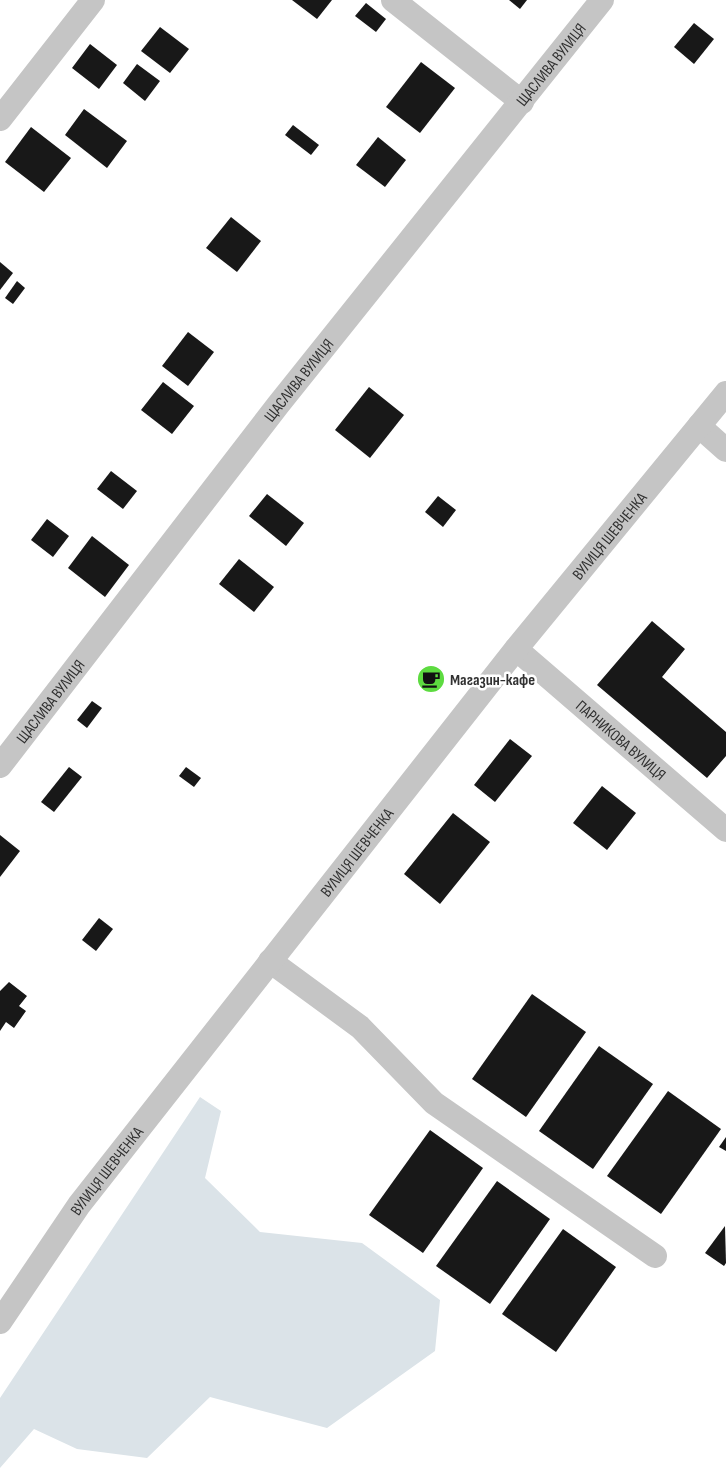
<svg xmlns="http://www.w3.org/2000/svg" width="726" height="1473" font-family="'Sofia Sans Condensed',sans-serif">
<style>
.green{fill:#dbe3e8}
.building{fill:#181818}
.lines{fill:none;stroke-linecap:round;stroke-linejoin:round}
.minor{stroke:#c5c5c5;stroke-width:24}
.labels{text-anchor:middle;stroke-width:5;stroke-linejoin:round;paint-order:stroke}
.street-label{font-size:16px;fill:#313131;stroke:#fff}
.poi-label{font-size:16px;font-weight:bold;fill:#313131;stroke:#fff;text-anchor:start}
</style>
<rect width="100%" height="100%" fill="#fff"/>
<polygon class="green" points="200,1097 221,1111 205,1178 260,1232 362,1243 440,1300 435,1351 327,1428 210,1397 147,1458 77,1449 34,1429 0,1468 0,1398"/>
<g class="building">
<polygon points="292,0 332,0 317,19"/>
<polygon points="509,0 527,0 520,9"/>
<polygon points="366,3 386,19 376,32 355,16"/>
<polygon points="694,23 714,39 694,64 674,47"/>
<polygon points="160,27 189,49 170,73 141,51"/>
<polygon points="90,44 117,65 99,89 72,68"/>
<polygon points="421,62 455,88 420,133 386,107"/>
<polygon points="137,64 160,81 145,101 123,83"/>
<polygon points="84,109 127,141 107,168 65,135"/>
<polygon points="293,125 319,145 311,155 285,135"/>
<polygon points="31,127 71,158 44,192 5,162"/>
<polygon points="378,137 406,160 385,187 356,165"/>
<polygon points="231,217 261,241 237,272 206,248"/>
<polygon points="0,262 13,273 0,290"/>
<polygon points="17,281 25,288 13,304 5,298"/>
<polygon points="188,332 214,352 188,386 162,366"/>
<polygon points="163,382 194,406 172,434 141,410"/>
<polygon points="369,387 404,415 370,458 335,430"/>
<polygon points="111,471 137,491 123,509 97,489"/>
<polygon points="267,494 304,523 286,546 249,516"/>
<polygon points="438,496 456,510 443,527 425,512"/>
<polygon points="47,519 69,536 53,557 31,540"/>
<polygon points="92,536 129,565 105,597 68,568"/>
<polygon points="239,559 274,587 254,612 219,584"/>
<polygon points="652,621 685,649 662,677 726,732 726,756 707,778 597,685"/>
<polygon points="92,701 102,708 87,728 77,720"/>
<polygon points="510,739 532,756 495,802 474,785"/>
<polygon points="69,767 82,777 54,812 41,802"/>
<polygon points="186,767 201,778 194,787 179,776"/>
<polygon points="602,786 636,813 607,850 573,823"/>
<polygon points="453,813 490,842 440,904 404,874"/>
<polygon points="0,835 20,851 0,877"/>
<polygon points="99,918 113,929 96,951 82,940"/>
<polygon points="9,982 27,996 19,1006 26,1011 14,1028 6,1022 0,1031 0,991"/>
<polygon points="532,994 586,1032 526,1117 472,1079"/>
<polygon points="599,1046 653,1084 593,1169 539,1131"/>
<polygon points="668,1091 721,1129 661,1214 607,1176"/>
<polygon points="430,1130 483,1168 423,1253 369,1215"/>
<polygon points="726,1137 726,1151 719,1147"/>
<polygon points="497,1181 550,1219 490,1304 436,1266"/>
<polygon points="725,1226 726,1263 724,1266 705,1253"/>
<polygon points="563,1229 616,1267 556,1352 502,1314"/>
</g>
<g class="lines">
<g class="minor">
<polyline points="393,0 522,102"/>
<polyline points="0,119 93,0"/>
<polyline points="699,426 726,450"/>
<path id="s1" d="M516,649l210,181"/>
<path id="s2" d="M0,766l278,-361 324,-405"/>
<polyline points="270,961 360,1027 434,1103 655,1256"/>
<path id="s3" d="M0,1322l79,-117 437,-556 210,-256"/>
</g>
</g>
<defs>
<symbol id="cafe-disc" viewBox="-11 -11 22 22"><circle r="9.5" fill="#5ddb40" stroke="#fff"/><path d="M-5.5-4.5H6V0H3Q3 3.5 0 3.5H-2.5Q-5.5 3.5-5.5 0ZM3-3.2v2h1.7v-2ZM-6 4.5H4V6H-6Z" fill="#111"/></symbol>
</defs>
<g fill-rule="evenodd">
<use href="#cafe-disc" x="415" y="663" width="32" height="32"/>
</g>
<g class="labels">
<g class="street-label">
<text dy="6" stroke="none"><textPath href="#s2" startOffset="892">ЩАСЛИВА ВУЛИЦЯ</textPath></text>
<text dy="6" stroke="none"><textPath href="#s2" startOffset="488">ЩАСЛИВА ВУЛИЦЯ</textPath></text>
<text dy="6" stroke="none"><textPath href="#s3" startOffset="995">ВУЛИЦЯ ШЕВЧЕНКА</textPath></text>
<text dy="6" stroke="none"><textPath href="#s2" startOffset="82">ЩАСЛИВА ВУЛИЦЯ</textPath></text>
<text dy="6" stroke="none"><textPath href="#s1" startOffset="139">ПАРНИКОВА ВУЛИЦЯ</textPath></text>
<text dy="6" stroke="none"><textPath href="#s3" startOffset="590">ВУЛИЦЯ ШЕВЧЕНКА</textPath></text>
<text dy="6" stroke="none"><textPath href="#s3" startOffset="185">ВУЛИЦЯ ШЕВЧЕНКА</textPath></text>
</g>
<g class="poi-label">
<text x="450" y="685">Магазин-кафе</text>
</g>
</g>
</svg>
